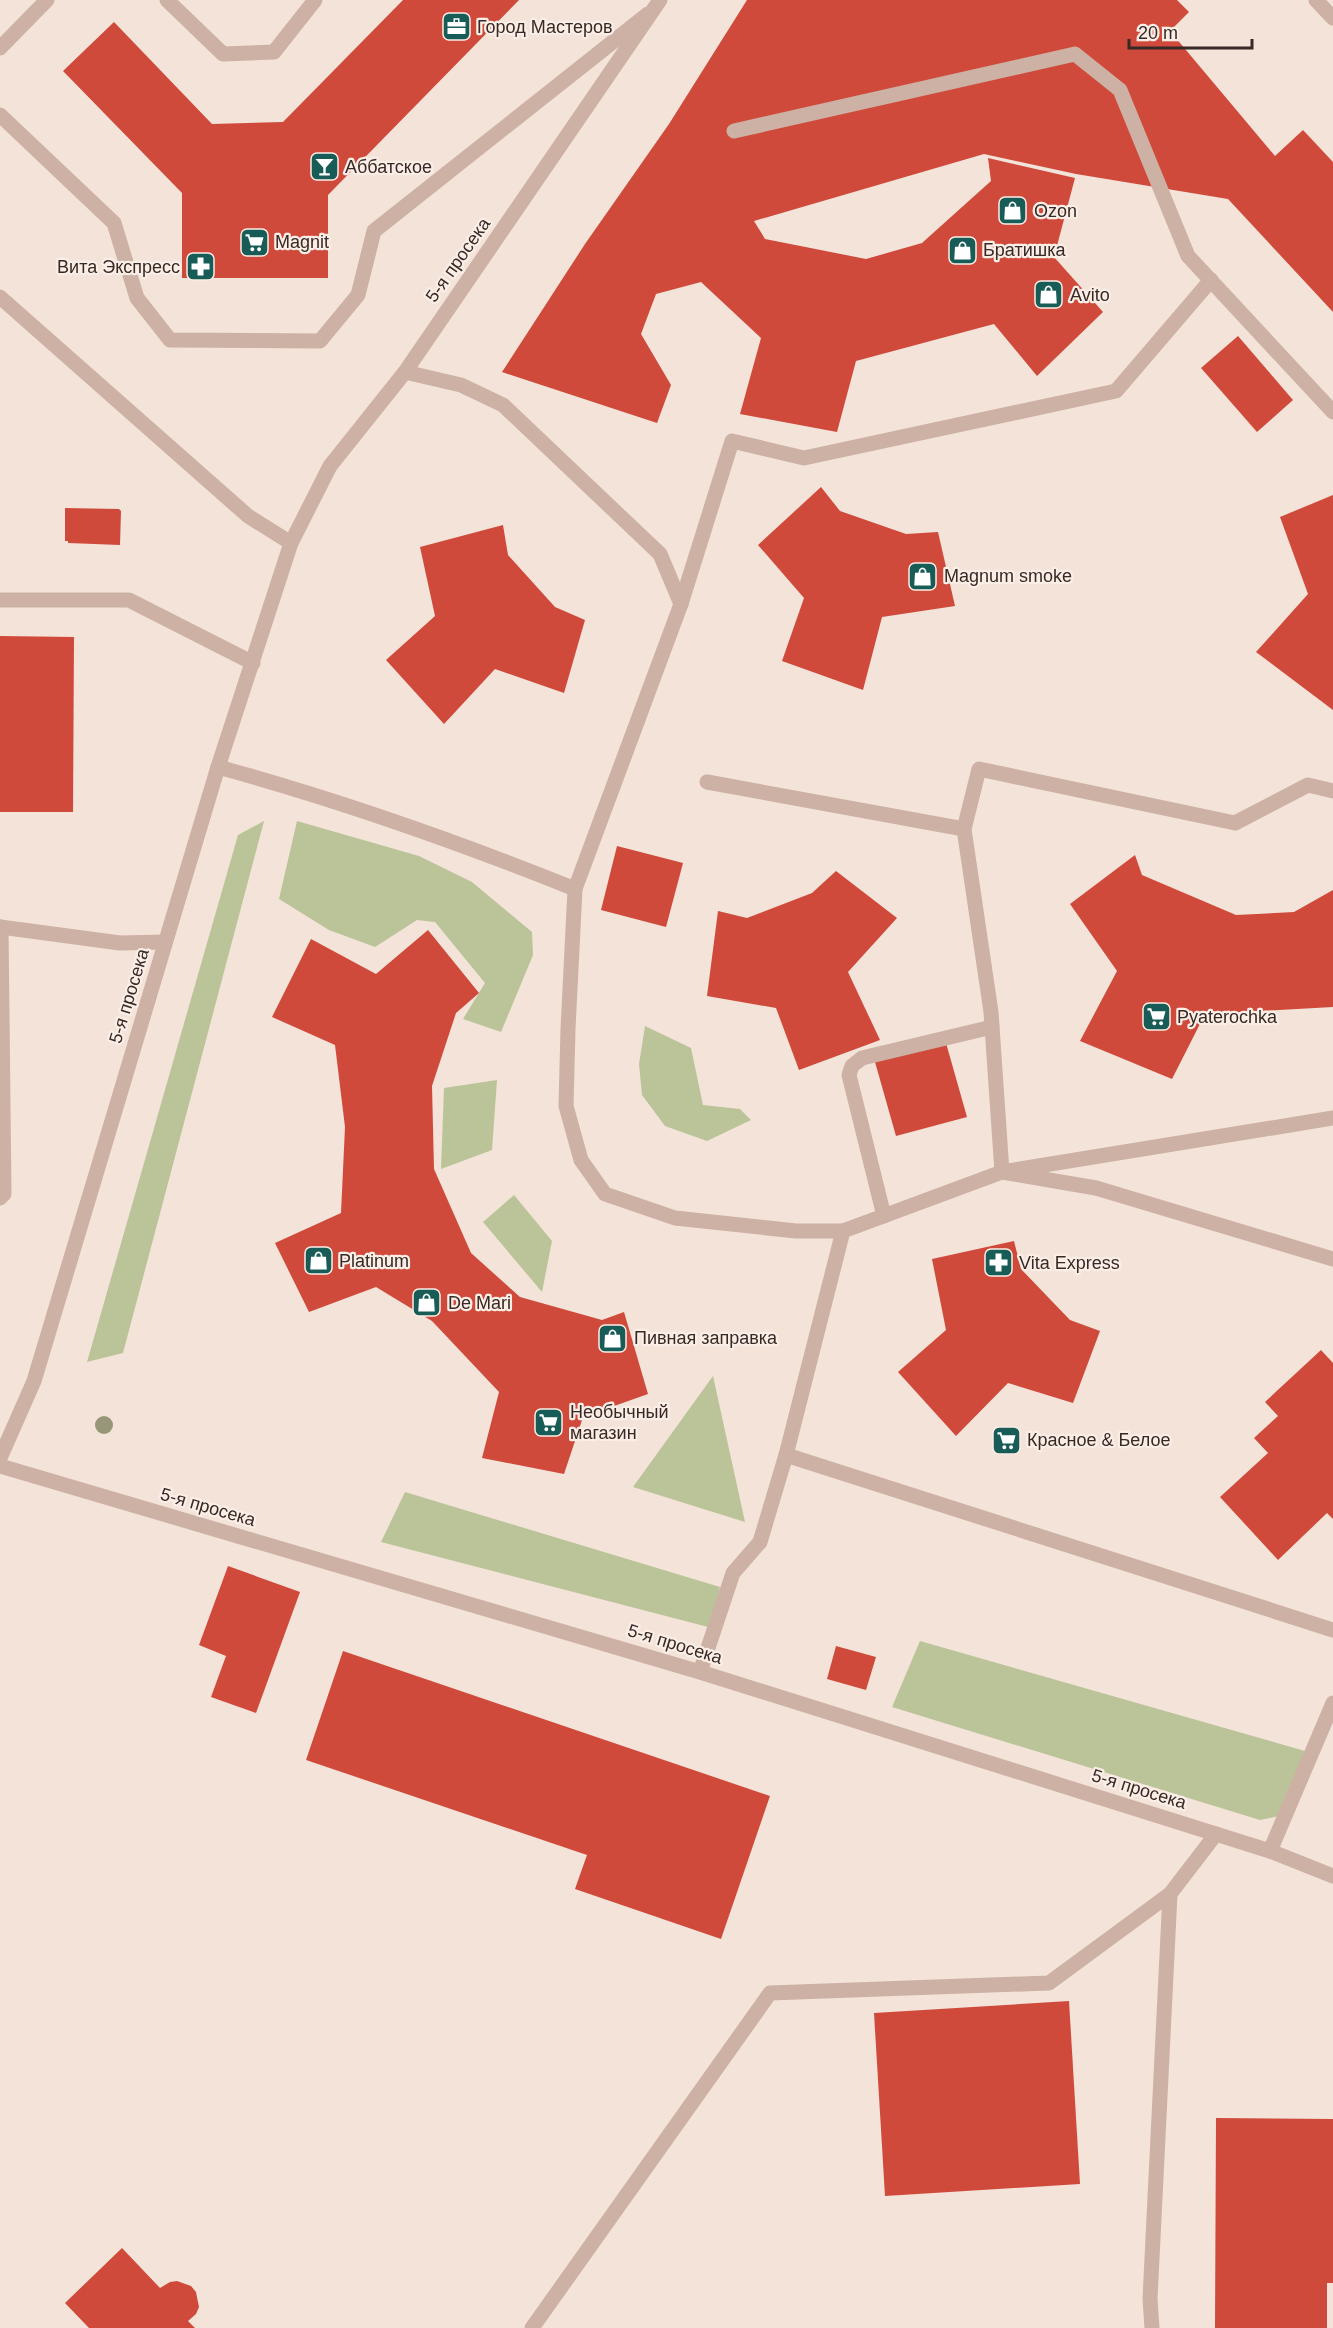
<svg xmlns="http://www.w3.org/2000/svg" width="1333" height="2328" font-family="Arial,sans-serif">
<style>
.green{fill:#bbc498}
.building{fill:#d04a3b}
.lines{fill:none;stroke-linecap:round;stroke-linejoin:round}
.service{stroke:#ccb1a4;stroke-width:15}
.minor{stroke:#ccb1a4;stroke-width:15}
.tree{fill:#979678}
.labels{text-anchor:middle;stroke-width:4.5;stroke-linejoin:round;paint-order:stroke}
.poi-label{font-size:18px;fill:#372926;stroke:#fbeee6;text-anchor:start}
.street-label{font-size:18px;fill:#372926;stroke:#fbeee6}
</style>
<rect width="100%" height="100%" fill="#f3e3d9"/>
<g class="green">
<polygon points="264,821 123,1353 87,1362 238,835"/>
<polygon points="297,821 419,856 472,882 532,932 533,955 501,1032 463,1019 485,983 435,922 417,920 375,947 329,930 279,899"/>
<polygon points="645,1026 691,1048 703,1105 740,1109 751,1120 707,1141 665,1126 642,1095 639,1064"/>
<polygon points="497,1080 492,1150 441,1169 444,1088"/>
<polygon points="514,1195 552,1241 542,1292 483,1222"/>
<polygon points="713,1376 745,1522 633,1487"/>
<polygon points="405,1492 720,1587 712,1628 381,1542"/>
<polygon points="920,1641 1305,1751 1293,1813 1260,1820 892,1707"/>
</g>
<g class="building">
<polygon points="403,0 519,0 328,195 328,278 182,278 182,193 63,71 114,22 212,124 283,122"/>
<polygon points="747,0 1177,0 1189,12 1170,31 1275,156 1303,130 1333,162 1333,312 1228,199 1076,174 984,154 754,221 765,239 866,259 922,243 991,181 988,158 1075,178 1054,257 1103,312 1037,376 994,324 856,361 837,432 740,414 761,338 701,282 656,294 641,334 671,385 657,423 502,372 585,244 669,124"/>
<polygon points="1238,336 1293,400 1257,432 1201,368"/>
<polygon points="821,487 840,511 906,534 938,532 955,606 882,617 863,690 782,661 804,598 758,545"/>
<polygon points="1333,495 1333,710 1256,652 1308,594 1280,517"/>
<polygon points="65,508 119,509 121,511 120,545 68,543 68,541 65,541"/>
<polygon points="503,525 508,555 555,607 585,620 564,693 495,669 444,724 386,660 435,616 420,547"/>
<polygon points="0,636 74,637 73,812 0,812"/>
<polygon points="617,846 683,863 666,927 601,910"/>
<polygon points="1135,855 1142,875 1236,915 1294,912 1333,890 1333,1007 1205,1014 1172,1079 1080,1041 1117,971 1070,904"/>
<polygon points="836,871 897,918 848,972 880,1040 799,1070 776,1008 707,996 718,911 747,918 812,893"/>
<polygon points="428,930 479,993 456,1013 432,1086 434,1169 471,1253 520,1297 602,1320 624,1312 648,1394 583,1417 564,1474 482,1458 499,1392 432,1321 376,1287 309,1312 275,1243 341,1213 345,1127 335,1045 272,1017 311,939 376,974"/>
<polygon points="946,1043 967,1117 896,1136 875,1062"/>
<polygon points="1014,1241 1021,1269 1070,1320 1100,1331 1073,1403 1008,1383 956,1436 898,1372 946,1330 932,1259"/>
<polygon points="1321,1350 1333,1363 1333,1519 1327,1513 1278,1560 1220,1497 1268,1453 1254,1438 1278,1416 1265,1402"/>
<polygon points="228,1566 300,1592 256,1713 211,1697 226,1656 199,1645"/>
<polygon points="836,1646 876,1657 866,1690 827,1679"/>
<polygon points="343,1651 770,1796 721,1939 575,1889 587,1855 306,1760"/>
<polygon points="1069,2001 1080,2184 885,2196 874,2013"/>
<polygon points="1216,2118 1333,2119 1333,2283 1327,2283 1327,2328 1215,2328"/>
<polygon points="122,2248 160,2288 170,2282 177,2281 191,2286 196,2292 199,2307 196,2314 188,2321 195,2328 89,2328 65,2303"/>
</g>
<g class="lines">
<g class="service">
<polyline points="167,0 223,54 274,52 315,0"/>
<polyline points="0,48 47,0"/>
<polyline points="0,115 114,223 137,298 170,340 320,341 358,295 374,231 648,14"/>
<polyline points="734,131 1075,54 1120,90 1188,256 1333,412"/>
<polyline points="405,372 461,385 503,405 660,554 681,604 575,889 568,1029 566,1106 581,1160 605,1194 675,1218 796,1231 843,1231 786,1455 1333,1630"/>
<polyline points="0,600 129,600 253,663"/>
<polyline points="681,604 732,441 804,458 1116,391 1211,280"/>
<path d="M218,767c121,33 240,75 357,122"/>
<polyline points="707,782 964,829"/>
<polyline points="1333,791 1308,785 1235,823 979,769 964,829 991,1012 1002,1172 1333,1118"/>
<polyline points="0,927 120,943 165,942"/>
<polyline points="0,1198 4,1194 1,927"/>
<polyline points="884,1216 849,1075 852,1066 862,1058 992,1027"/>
<polyline points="843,1231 1002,1172 1096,1188 1333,1259"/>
<polyline points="700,1672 733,1573 760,1542 786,1455"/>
<polyline points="1270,1851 1333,1703"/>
<polyline points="532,2328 770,1993 1049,1983 1170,1894 1216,1834"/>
<polyline points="1152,2328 1150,2299 1170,1894"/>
</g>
<g class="minor">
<polyline points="1316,0 1333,18"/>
<polyline points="0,297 248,516 291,543"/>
<polyline points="0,1458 34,1381 218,767 291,543 330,466 405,372 660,0"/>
<polyline points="0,1466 700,1672 1270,1851 1333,1876"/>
</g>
</g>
<circle class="tree" cx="104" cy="1425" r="9"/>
<defs>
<symbol id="office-square" viewBox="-11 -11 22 22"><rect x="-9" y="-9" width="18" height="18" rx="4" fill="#185c57" stroke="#fbeee6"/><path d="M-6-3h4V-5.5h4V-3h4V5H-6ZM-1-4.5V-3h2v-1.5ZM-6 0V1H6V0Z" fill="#fff"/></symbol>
<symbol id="bar-square" viewBox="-11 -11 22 22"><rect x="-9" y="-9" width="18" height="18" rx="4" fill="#185c57" stroke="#fbeee6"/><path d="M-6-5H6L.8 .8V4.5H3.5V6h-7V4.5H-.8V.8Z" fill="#fff"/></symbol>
<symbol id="shop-square" viewBox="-11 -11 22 22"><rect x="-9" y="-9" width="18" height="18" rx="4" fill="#185c57" stroke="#fbeee6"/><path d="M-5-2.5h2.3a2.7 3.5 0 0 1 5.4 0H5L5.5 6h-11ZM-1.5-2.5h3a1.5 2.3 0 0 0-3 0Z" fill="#fff"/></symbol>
<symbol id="supermarket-square" viewBox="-11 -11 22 22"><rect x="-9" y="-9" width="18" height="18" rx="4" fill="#185c57" stroke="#fbeee6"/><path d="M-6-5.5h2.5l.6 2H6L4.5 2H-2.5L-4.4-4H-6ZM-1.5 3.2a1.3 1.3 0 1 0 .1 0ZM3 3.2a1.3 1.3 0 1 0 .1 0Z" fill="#fff"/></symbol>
<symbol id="pharmacy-square" viewBox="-11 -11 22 22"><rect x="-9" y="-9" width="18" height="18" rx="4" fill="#185c57" stroke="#fbeee6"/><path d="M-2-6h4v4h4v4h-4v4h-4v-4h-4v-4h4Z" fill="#fff"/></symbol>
</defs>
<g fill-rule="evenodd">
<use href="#office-square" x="440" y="10" width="33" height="33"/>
<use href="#bar-square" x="308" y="150" width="33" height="33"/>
<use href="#shop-square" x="996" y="194" width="33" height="33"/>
<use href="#supermarket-square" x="238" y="226" width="33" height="33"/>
<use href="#shop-square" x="946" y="234" width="33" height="33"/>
<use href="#pharmacy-square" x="184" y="250" width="33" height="33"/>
<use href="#shop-square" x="1032" y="278" width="33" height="33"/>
<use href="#shop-square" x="906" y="560" width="33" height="33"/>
<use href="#supermarket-square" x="1140" y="1000" width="33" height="33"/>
<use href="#shop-square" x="302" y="1244" width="33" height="33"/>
<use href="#pharmacy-square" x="982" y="1246" width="33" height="33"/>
<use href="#shop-square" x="410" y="1286" width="33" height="33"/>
<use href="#shop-square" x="596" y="1322" width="33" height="33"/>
<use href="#supermarket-square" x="532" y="1406" width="33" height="33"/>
<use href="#supermarket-square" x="990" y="1424" width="33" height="33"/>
</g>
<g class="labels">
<g class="poi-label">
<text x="477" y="33">Город Мастеров</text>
<text x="345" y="173">Аббатское</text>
<text x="1034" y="217">Ozon</text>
<text x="275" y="248">Magnit</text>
<text x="983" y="256">Братишка</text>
<text x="180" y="273" text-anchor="end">Вита Экспресс</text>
<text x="1070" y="301">Avito</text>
<text x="944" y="582">Magnum smoke</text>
<text x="1177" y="1023">Pyaterochka</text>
<text x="339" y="1267">Platinum</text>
<text x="1019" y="1269">Vita Express</text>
<text x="448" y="1309">De Mari</text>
<text x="634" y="1344">Пивная заправка</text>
<text x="570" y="1418">Необычный<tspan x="570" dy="21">магазин</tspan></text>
<text x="1027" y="1446">Красное &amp; Белое</text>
</g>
<g class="street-label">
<text transform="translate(458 260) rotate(-55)" y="6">5-я просека</text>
<text transform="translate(129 996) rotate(-73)" y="6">5-я просека</text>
<text transform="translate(208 1507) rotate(16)" y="6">5-я просека</text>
<text transform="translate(675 1644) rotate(17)" y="6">5-я просека</text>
<text transform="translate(1139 1789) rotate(17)" y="6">5-я просека</text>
</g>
</g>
<path d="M1129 39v9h123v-9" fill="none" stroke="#372926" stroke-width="3"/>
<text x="1138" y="39" font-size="18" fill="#372926" stroke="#fbeee6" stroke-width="4.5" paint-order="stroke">20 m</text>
</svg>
